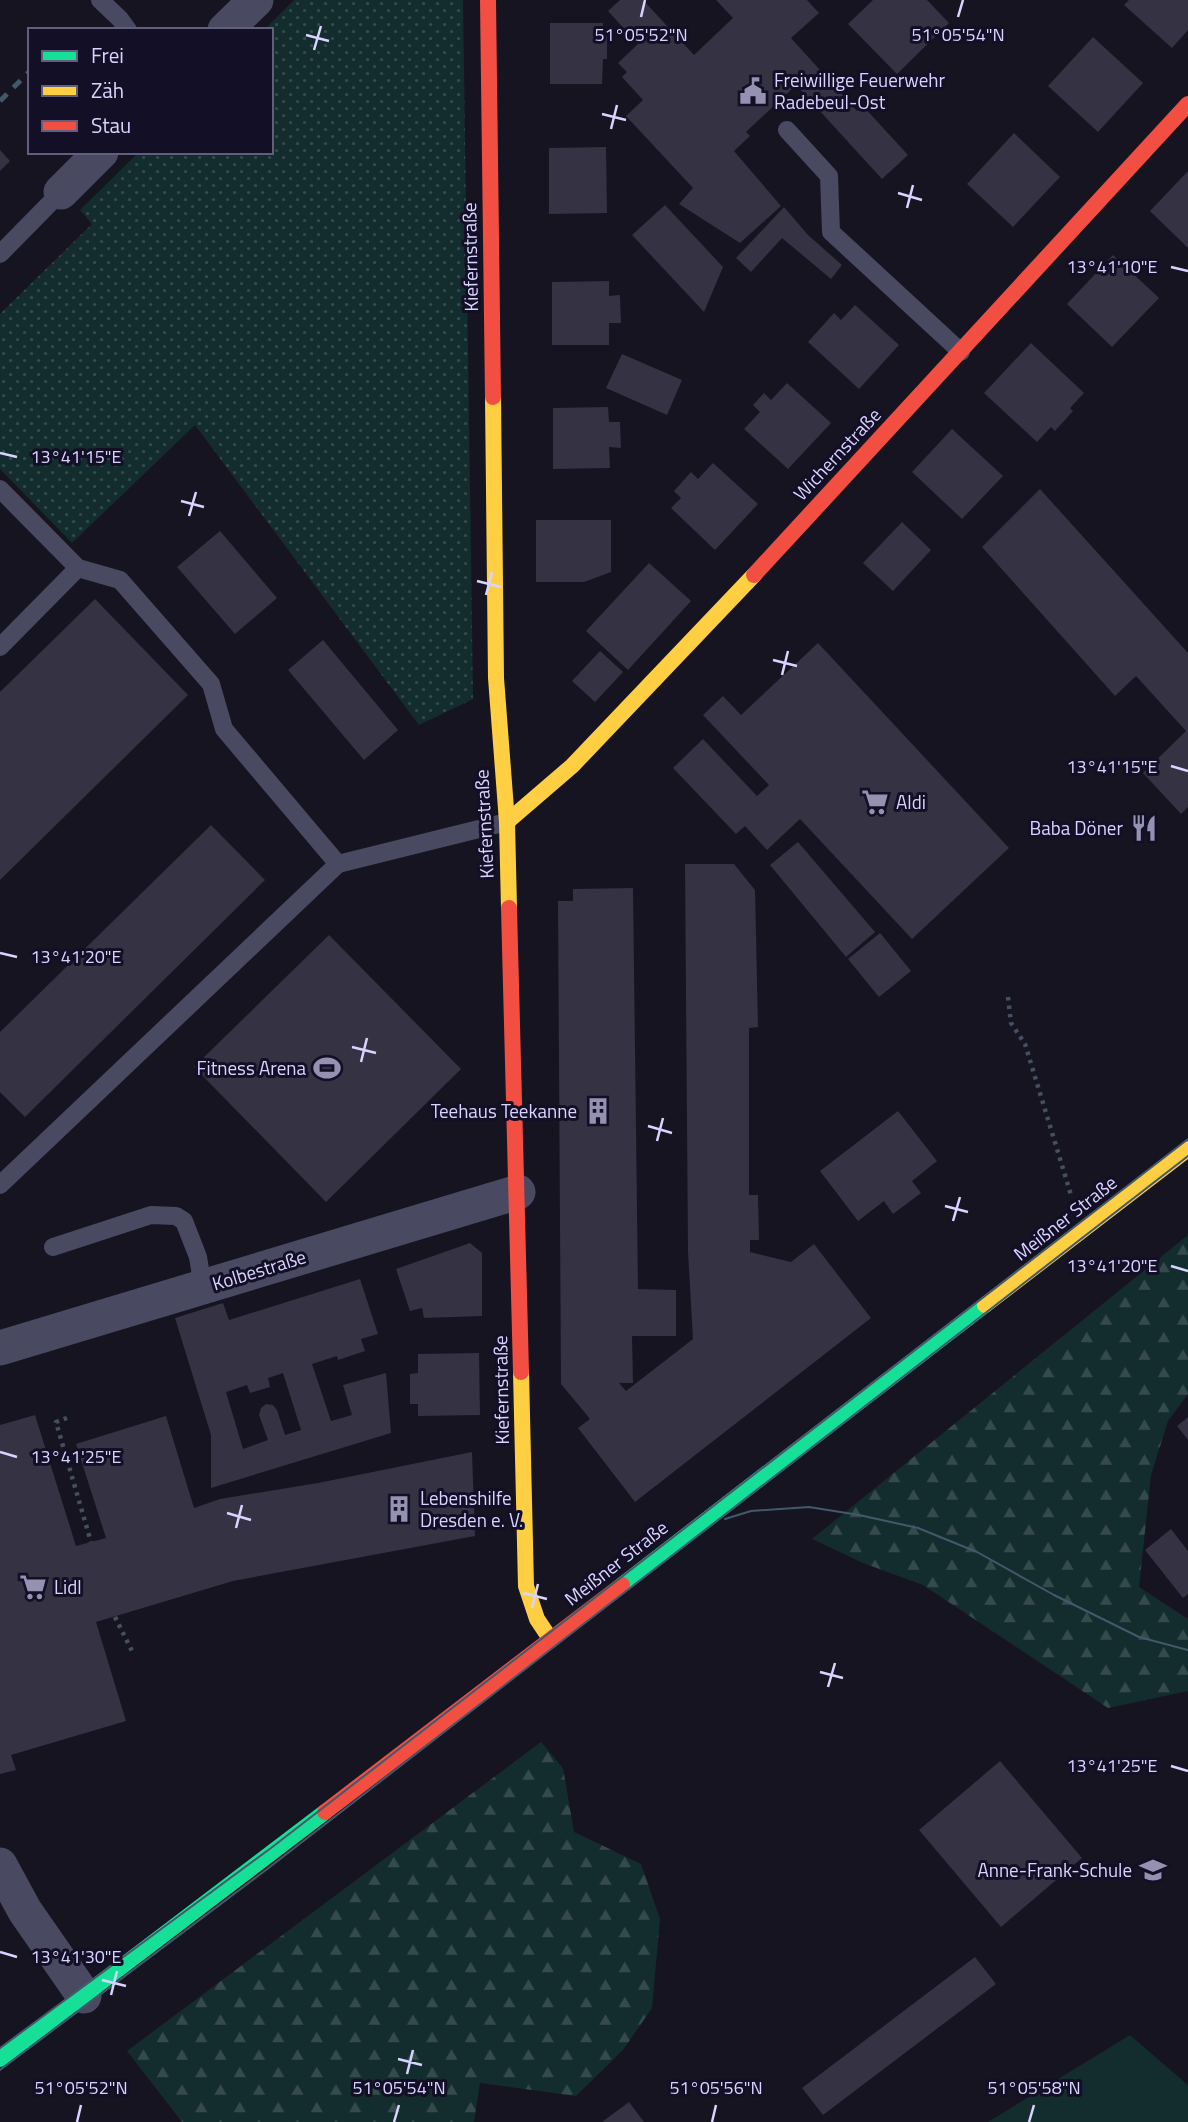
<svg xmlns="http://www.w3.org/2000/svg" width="1188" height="2122" font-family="'Titillium Web',sans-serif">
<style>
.grass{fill:url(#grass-dots)}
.forest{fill:url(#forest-firs)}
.garden{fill:#132c2d}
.building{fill:#343243;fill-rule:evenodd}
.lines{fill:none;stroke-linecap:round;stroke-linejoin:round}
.path{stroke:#44505f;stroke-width:4.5;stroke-dasharray:3.5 5;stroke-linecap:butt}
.lane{stroke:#4a4962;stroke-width:18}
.street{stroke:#4a4962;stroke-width:35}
.fast{stroke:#16e098;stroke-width:16}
.slow{stroke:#ffcf43;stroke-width:16}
.jam{stroke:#f24e42;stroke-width:16}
.tram{stroke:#43596b;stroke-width:2}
.rail{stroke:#43596b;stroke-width:5;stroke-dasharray:10 9;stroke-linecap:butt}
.ticks{fill:none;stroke:#d9d4ff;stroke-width:2.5}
.labels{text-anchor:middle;stroke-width:6;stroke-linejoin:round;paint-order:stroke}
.poi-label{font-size:19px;fill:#d9d4ff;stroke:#130f26;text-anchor:start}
.street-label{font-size:19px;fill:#d9d4ff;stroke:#130f26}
.ticks-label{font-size:18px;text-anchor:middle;fill:#d9d4ff;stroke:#130f26;stroke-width:6;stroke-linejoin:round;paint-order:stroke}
</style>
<defs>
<pattern id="grass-dots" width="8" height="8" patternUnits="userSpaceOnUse" patternTransform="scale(1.75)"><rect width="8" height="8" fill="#132c2d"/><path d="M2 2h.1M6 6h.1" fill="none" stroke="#354a4c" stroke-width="1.8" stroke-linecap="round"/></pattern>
<pattern id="forest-firs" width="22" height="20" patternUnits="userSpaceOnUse" patternTransform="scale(1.75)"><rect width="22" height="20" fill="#132c2d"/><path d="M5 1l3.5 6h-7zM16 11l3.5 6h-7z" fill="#354a4c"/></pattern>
</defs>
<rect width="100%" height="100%" fill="#161421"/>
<polygon class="grass" points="294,0 463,0 473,699 419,725 195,425 72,543 0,469 0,314 92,224 80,210 139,152 271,152 271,30 264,30"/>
<g class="forest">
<polygon points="1188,1235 1188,1394 1168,1421 1151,1475 1139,1587 1188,1619 1188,1691 1108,1708 923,1585 863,1563 812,1539"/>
<polygon points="541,1742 563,1768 574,1832 641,1864 660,1919 652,2008 623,2050 576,2096 480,2083 474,2122 182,2122 127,2051"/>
</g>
<polygon class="garden" points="1130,2035 1188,2085 1188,2122 988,2122"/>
<g class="building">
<polygon points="620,0 643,0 694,55 733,18 716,0 807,0 819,13 791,38 857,111 863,106 908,155 882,179 796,85 746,132 750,136 734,151 781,206 740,243 679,204 693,188 626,116 643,100 622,77 627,72 618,63 638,44 608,11"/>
<polygon points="873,0 927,0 949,23 897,74 848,24"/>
<polygon points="1129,0 1188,0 1188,30 1172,48 1124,5"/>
<polygon points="550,23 603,23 603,33 607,33 607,59 603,59 602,84 550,84"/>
<polygon points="1093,37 1143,83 1098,132 1048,86"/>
<polygon points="1014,133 1060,177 1013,227 967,184"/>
<polygon points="606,147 607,213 549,214 549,148"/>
<polygon points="0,150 10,161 0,171"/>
<polygon points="1188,171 1188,248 1150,211"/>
<polygon points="665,205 723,267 704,312 632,235"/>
<polygon points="784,207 808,235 842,265 831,279 782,238 751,272 736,258"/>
<polygon points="1113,255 1159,298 1112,347 1067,304"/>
<polygon points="609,281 609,296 620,295 621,323 609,323 609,345 552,345 552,282"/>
<polygon points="855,305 899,345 859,389 808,342 834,313 841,320"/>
<polygon points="1031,343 1084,393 1070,408 1073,411 1055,431 1051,427 1037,442 984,393"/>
<polygon points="622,354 682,380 667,415 606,388"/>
<polygon points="787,383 831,423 788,469 744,429 760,412 753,405 764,393 771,400"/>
<polygon points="608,407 609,422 620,422 621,448 609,447 610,468 553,469 553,408"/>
<polygon points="952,429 1003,476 962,519 912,472"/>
<polygon points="713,463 758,504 715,550 671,508 681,498 674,491 691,472 698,479"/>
<polygon points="1040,489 1188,653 1188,807 1181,814 1143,773 1186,731 1136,676 1115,696 982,547"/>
<polygon points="536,520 611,520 611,572 584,582 536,582"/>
<polygon points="902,522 931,550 893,591 863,563"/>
<polygon points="220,531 277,598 235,634 177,567"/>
<polygon points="649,563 691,601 628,670 586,631"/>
<polygon points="95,599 188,695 0,880 0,692"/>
<polygon points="323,640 398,730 364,760 288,670"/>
<polygon points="818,643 1009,848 912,939 800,819 767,850 745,826 736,834 673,768 703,739 757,796 769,785 703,715 723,696 741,715"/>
<polygon points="600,651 623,672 595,702 572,681"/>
<polygon points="211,825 265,880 25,1117 0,1092 0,1032"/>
<polygon points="798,842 875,932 846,957 770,865"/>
<polygon points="685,864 734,864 755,890 758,1027 749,1028 749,1195 758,1195 759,1240 750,1240 750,1252 791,1262 814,1244 871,1318 635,1502 578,1428 590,1419 561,1384 558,901 573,901 573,889 633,888 638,1289 676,1290 676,1336 632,1336 633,1383 619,1383 626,1391 693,1339 688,1252"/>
<polygon points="880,933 911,971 879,997 848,959"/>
<polygon points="329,935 461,1069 326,1202 194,1067"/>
<polygon points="898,1111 937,1161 912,1181 921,1193 893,1214 884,1201 858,1221 820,1171"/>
<polygon points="470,1243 482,1253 482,1316 424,1318 422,1308 410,1311 396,1269"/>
<path d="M360,1279l18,55 -17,5 4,12 -27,9 -1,-4 -25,8 19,57 21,-6 -9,-30 43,-12 5,60 -180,55v-53l-36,-117 48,-15 6,17zM283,1373l18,57 -16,5 -8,-25 -4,-5 -7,-1 -5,4 -2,7 9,25 -25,9 -17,-57 21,-7 3,8 20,-6 -2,-9z"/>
<polygon points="479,1353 480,1415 418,1416 418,1404 410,1404 410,1374 418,1373 418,1354"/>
<polygon points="35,1415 76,1546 106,1538 76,1444 166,1416 194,1508 220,1499 318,1483 472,1452 475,1536 233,1581 96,1622 126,1721 11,1755 16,1770 0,1774 0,1425"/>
<polygon points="1188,1417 1188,1440 1177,1426"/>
<polygon points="1171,1529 1188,1551 1188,1594 1183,1598 1145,1550"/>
<polygon points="1000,1761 1082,1858 1001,1927 919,1830"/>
<polygon points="975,1957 996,1984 823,2115 802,2088"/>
<polygon points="629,2102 644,2122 602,2122"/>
</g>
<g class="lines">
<g class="path">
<polyline points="1008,997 1011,1023 1025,1044 1071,1195"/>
<polyline points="67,1418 56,1422 91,1542"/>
<polyline points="115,1617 133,1653"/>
</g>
<g class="lane">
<polyline points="100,0 120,19 128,30"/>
<polyline points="787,130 829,176 831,232 961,352"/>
<polyline points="0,254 61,192"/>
<polyline points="0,489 78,568 120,580 211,684 224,729 338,864"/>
<polyline points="0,647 78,568"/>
<polyline points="0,1185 338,864 507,822"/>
<polyline points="53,1247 151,1215 176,1216 184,1221 198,1257 203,1287"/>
</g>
<g class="street">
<polyline points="225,30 256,0"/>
<polyline points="61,192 101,152"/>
<polyline points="0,1348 518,1192"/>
<polyline points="0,1865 25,1911 84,1996"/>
</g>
<g class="fast">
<polyline points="622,1585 985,1305"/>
<polyline points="0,2059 325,1812"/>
</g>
<g class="slow">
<polyline points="493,397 496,678 507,822 509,908"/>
<polyline points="507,822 572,766 754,575"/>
<polyline points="985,1305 1188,1149"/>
<polyline points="521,1372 526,1586 537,1619 551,1640"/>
</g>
<g class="jam">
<polyline points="488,0 493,397"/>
<polyline points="754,575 1188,104"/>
<polyline points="509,908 521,1372"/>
<polyline points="325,1812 622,1585"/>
</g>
<g class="tram">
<polyline points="725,1519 751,1511 809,1507 859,1515 918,1528 977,1552 1054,1595 1139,1637 1188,1650"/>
<polyline points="0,2048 271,1848 1188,1139"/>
<polyline points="0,2070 266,1870 1188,1156"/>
</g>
<polyline class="rail" points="0,101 30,71"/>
</g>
<path class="ticks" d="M641,17l4,-17M958,17l5,-17M306,35l23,6M314,50l7,-24M602,114l24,6M611,129l6,-24M898,193l24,7M907,208l6,-23M1171,267l17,4M0,453l17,4M181,501l23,6M189,516l7,-24M477,581l24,6M486,595l6,-23M773,660l24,6M782,675l6,-24M1171,766l17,5M0,953l17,4M352,1047l24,6M361,1062l6,-24M648,1126l24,7M657,1141l6,-23M945,1206l23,6M953,1221l7,-24M1171,1266l17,5M0,1452l17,5M227,1513l24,7M236,1528l6,-23M523,1593l24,6M532,1608l6,-24M820,1672l23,6M828,1687l7,-24M1171,1766l17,5M0,1952l17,5M102,1980l24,6M111,1995l6,-24M398,2059l24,6M407,2074l6,-24M77,2122l4,-17M394,2122l5,-17M712,2122l4,-17M1029,2122l5,-17"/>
<defs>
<symbol id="civic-bare" viewBox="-9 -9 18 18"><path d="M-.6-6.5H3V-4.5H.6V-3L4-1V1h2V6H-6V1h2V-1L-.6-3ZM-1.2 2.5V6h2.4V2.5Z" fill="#9591b1" stroke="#130f26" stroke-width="2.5" paint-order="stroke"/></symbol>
<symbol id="supermarket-bare" viewBox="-9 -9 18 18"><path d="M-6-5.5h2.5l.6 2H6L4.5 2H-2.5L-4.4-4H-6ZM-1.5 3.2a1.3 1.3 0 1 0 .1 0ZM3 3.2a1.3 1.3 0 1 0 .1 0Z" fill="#9591b1" stroke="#130f26" stroke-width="2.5" paint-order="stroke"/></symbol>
<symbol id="restaurant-bare" viewBox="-9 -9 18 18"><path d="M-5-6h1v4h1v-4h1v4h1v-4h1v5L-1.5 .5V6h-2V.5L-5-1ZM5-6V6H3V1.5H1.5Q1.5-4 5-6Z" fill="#9591b1" stroke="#130f26" stroke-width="2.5" paint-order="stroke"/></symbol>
<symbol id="stadium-bare" viewBox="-9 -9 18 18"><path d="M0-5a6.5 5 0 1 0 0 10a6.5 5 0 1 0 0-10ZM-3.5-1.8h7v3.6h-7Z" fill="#9591b1" stroke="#130f26" stroke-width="2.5" paint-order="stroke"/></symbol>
<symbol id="building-bare" viewBox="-9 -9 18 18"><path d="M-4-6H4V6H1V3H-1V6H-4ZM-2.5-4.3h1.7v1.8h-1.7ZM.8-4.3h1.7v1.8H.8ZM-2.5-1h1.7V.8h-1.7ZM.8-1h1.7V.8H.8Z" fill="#9591b1" stroke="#130f26" stroke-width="2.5" paint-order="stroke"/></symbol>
<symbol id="school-bare" viewBox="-9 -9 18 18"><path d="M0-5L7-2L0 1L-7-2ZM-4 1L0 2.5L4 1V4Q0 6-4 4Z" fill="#9591b1" stroke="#130f26" stroke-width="2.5" paint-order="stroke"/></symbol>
</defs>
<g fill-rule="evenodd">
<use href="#civic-bare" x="734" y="72" width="38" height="38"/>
<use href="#supermarket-bare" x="856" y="783" width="38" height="38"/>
<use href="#restaurant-bare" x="1125" y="809" width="38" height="38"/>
<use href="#stadium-bare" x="308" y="1049" width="38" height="38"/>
<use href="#building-bare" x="579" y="1092" width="38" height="38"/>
<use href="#building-bare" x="380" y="1490" width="38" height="38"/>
<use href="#supermarket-bare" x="14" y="1568" width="38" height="38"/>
<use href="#school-bare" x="1134" y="1851" width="38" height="38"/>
</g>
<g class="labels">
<g class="poi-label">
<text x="774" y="87">Freiwillige Feuerwehr<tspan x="774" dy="22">Radebeul-Ost</tspan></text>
<text x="896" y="809">Aldi</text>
<text x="1123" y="835" text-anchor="end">Baba Döner</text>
<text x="306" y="1075" text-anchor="end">Fitness Arena</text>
<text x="577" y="1118" text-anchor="end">Teehaus Teekanne</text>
<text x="420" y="1505">Lebenshilfe<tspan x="420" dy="22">Dresden e. V.</tspan></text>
<text x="54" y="1594">Lidl</text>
<text x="1132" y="1877" text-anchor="end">Anne-Frank-Schule</text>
</g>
<g class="street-label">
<text transform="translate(470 257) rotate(-91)" y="7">Kiefernstraße</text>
<text transform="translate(837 454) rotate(-47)" y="7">Wichernstraße</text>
<text transform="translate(484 824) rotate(-93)" y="7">Kiefernstraße</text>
<text transform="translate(1065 1218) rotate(-38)" y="7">Meißner Straße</text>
<text transform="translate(259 1270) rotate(-17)" y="7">Kolbestraße</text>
<text transform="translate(501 1390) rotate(-91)" y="7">Kiefernstraße</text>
<text transform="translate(616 1563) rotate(-38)" y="7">Meißner Straße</text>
</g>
</g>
<g class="ticks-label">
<text x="641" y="41">51°05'52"N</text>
<text x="958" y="41">51°05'54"N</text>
<text x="1112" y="273">13°41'10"E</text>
<text x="76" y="463">13°41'15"E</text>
<text x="1112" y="773">13°41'15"E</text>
<text x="76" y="963">13°41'20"E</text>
<text x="1112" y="1272">13°41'20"E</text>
<text x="76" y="1463">13°41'25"E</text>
<text x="1112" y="1772">13°41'25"E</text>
<text x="76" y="1963">13°41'30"E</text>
<text x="81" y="2094">51°05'52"N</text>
<text x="399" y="2094">51°05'54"N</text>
<text x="716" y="2094">51°05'56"N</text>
<text x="1034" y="2094">51°05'58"N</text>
</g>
<rect x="28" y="28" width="245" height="126" fill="#130f26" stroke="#625e7d" stroke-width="2"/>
<rect x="42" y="51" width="35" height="10" fill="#16e098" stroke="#625e7d" stroke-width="2"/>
<text x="91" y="63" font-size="21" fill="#d9d4ff">Frei</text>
<rect x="42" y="86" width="35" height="10" fill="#ffcf43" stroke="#625e7d" stroke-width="2"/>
<text x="91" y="98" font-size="21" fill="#d9d4ff">Zäh</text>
<rect x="42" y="121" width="35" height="10" fill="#f24e42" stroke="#625e7d" stroke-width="2"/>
<text x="91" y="133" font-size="21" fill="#d9d4ff">Stau</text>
</svg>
